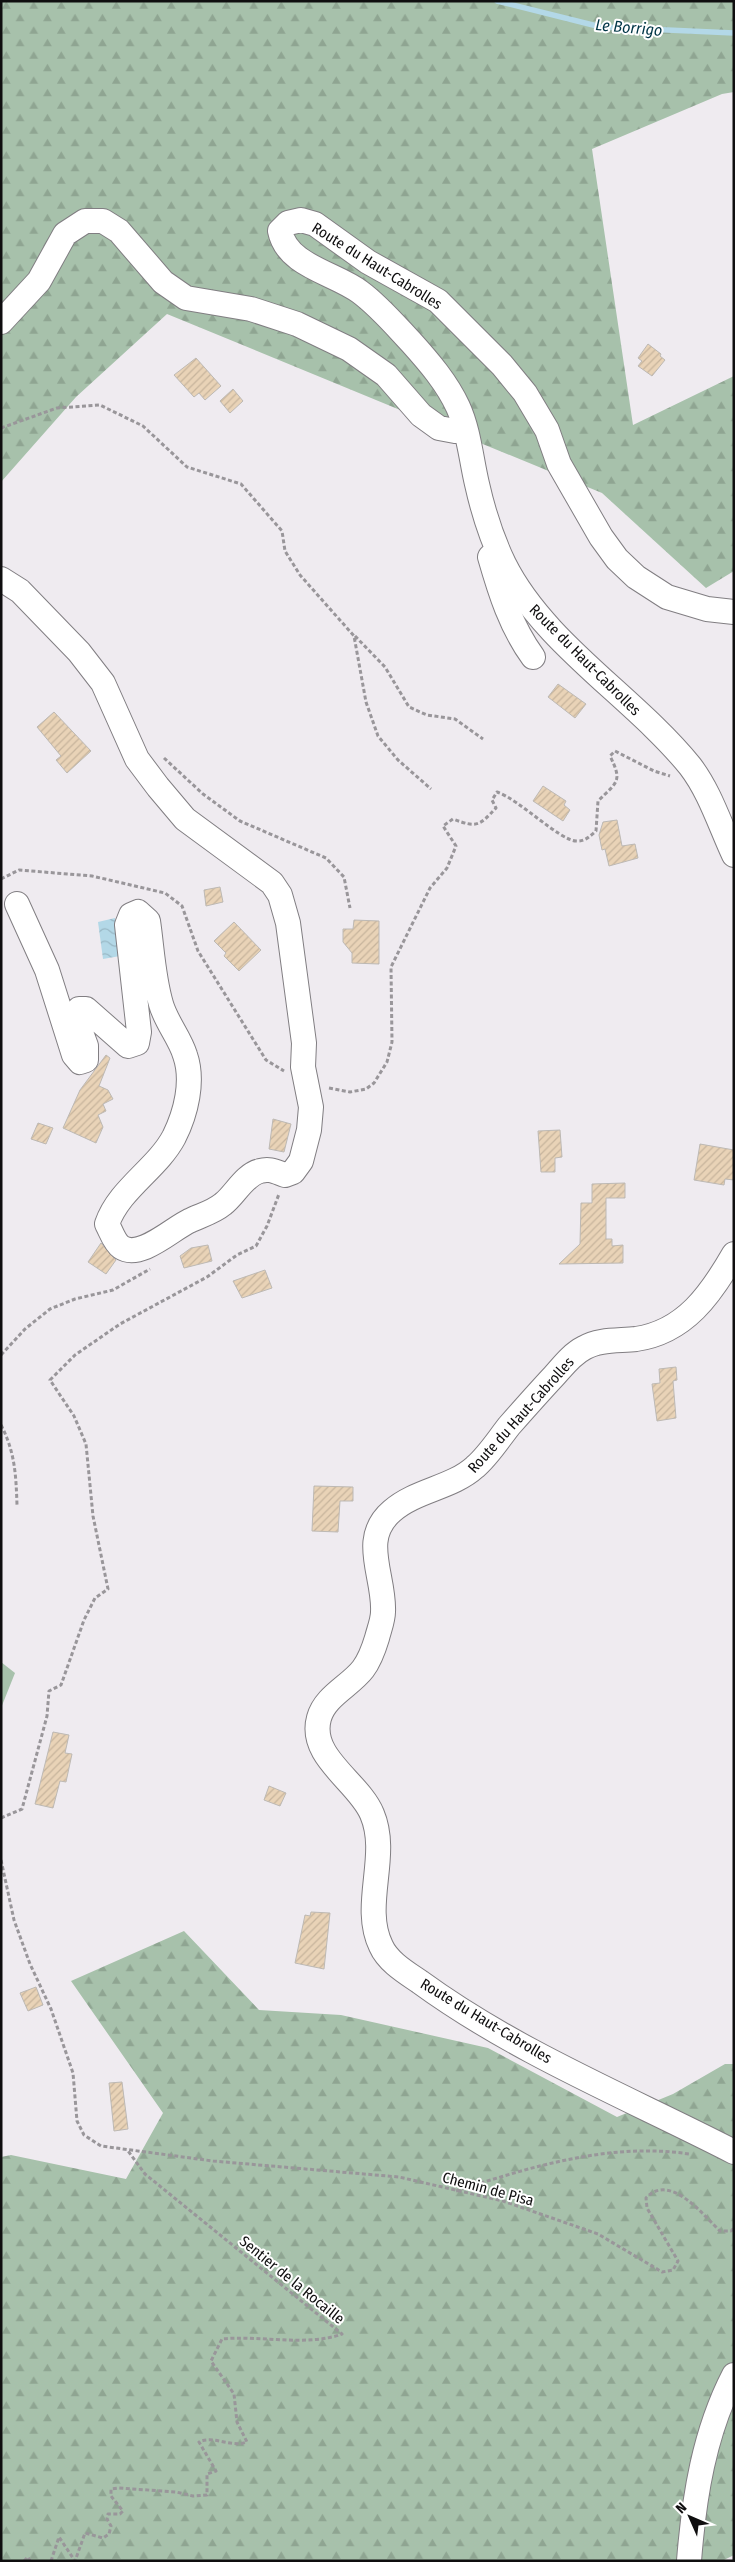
<svg xmlns="http://www.w3.org/2000/svg" width="735" height="2562" font-family="'Fira Sans Condensed',sans-serif">
<style>
.grass{fill:#a7c1ab}
.forest{fill:url(#forest-firs)}
.water{fill:url(#water-waves)}
.lines{fill:none;stroke-linecap:round;stroke-linejoin:round}
.stream{stroke:#b3d8e7;stroke-width:5.5}
.building{fill:url(#building-hatch);stroke:#bdb9b4}
.minor-casing{stroke:#817e82;stroke-width:26}
.path{stroke:#99969a;stroke-width:3;stroke-dasharray:4 2.5;stroke-linecap:butt}
.minor{stroke:#fff;stroke-width:24}
.labels{text-anchor:middle;stroke-width:4;stroke-linejoin:round;paint-order:stroke}
.street-label{font-size:15px;fill:#0f0e0f;stroke:#fff}
.water-label{font-size:16px;font-style:italic;fill:#003647;stroke:#fff}
</style>
<defs>
<pattern id="forest-firs" width="22" height="20" patternUnits="userSpaceOnUse" patternTransform="scale(1.25)"><rect width="22" height="20" fill="#a7c1ab"/><path d="M5 1l3.5 6h-7zM16 11l3.5 6h-7z" fill="#8fa592"/></pattern>
<pattern id="water-waves" width="16" height="10" patternUnits="userSpaceOnUse" patternTransform="scale(1.25)"><rect width="16" height="10" fill="#b3d8e7"/><path d="M0 5q4-4 8 0t8 0" fill="none" stroke="#99b8c5"/></pattern>
<pattern id="building-hatch" width="6" height="6" patternUnits="userSpaceOnUse" patternTransform="scale(1.25)"><rect width="6" height="6" fill="#e9d3b7"/><path d="M-1 1l2-2M0 6l6-6M5 7l2-2" fill="none" stroke="#c7b49c"/></pattern>
</defs>
<rect width="100%" height="100%" fill="#efebf0"/>
<polygon class="grass" points="1,1662 15,1673 1,1708"/>
<g class="forest">
<polygon points="1,1 734,1 734,92 722,94 592,149 633,425 734,376 734,571 706,588 602,493 167,314 76,397 1,482"/>
<polygon points="184,1931 259,2010 341,2015 488,2048 617,2117 673,2094 725,2064 734,2064 734,2555 722,2561 1,2561 1,2157 11,2155 126,2179 163,2113 71,1981"/>
</g>
<polygon class="water" points="115,918 120,956 103,959 98,922"/>
<g class="lines">
<polyline class="stream" points="497,1 601,27 734,33"/>
</g>
<g class="building">
<polygon points="648,344 661,354 660,356 665,360 652,376 638,366 642,361 638,358"/>
<polygon points="196,358 221,386 205,400 199,393 194,397 174,375"/>
<polygon points="233,389 243,401 230,413 220,401"/>
<polygon points="558,684 586,704 575,718 548,697"/>
<polygon points="54,712 91,751 67,773 56,760 61,756 37,727"/>
<polygon points="543,786 566,801 564,805 570,810 563,821 533,801"/>
<polygon points="617,820 622,846 635,844 638,858 609,866 605,849 602,850 599,835 603,822"/>
<polygon points="220,887 223,902 206,906 204,890"/>
<polygon points="354,920 379,921 379,964 352,963 352,953 343,942 343,929 353,929"/>
<polygon points="234,922 261,950 239,971 224,956 226,953 214,941"/>
<polygon points="106,1055 110,1058 99,1086 108,1090 113,1099 103,1104 106,1111 98,1115 103,1127 96,1143 63,1128 80,1090"/>
<polygon points="273,1119 291,1124 284,1152 269,1149"/>
<polygon points="38,1123 53,1128 46,1144 31,1139"/>
<polygon points="560,1130 562,1157 555,1158 555,1172 541,1172 538,1131"/>
<polygon points="700,1144 734,1150 734,1180 725,1179 724,1185 694,1180"/>
<polygon points="625,1183 625,1198 606,1198 606,1239 612,1239 612,1246 623,1245 623,1263 559,1264 580,1244 581,1203 592,1203 592,1184"/>
<polygon points="101,1243 116,1260 106,1274 88,1262"/>
<polygon points="208,1245 212,1261 184,1268 180,1256 191,1248"/>
<polygon points="265,1270 272,1288 242,1298 233,1281"/>
<polygon points="676,1367 677,1380 673,1381 676,1418 657,1421 652,1384 660,1383 659,1369"/>
<polygon points="314,1486 353,1487 353,1501 340,1501 338,1532 312,1531"/>
<polygon points="53,1732 69,1735 65,1753 72,1754 66,1782 60,1781 53,1808 35,1804"/>
<polygon points="269,1786 286,1793 280,1806 264,1800"/>
<polygon points="311,1912 330,1913 324,1969 295,1963 305,1915 310,1916"/>
<polygon points="36,1987 43,2005 28,2011 20,1993"/>
<polygon points="122,2082 128,2129 114,2131 109,2083"/>
</g>
<g class="lines">
<defs>
<g id="minor">
<polyline points="1,322 39,281 65,234 85,221 103,221 119,231 163,282 186,298 251,309 297,324 349,349 386,375 421,415 439,428 455,431 465,429"/>
<path d="M490,557c10,35 21,70 43,100"/>
<path d="M1,579l19,12 59,61 24,31 34,76 21,28 27,32 87,64 8,12 8,28 16,120 -1,24 8,40 -2,23 -8,31 -8,11 -8,3c-9,-3 -15,-7 -25,-4 -16,4 -25,24 -37,33 -11,9 -22,11 -34,17 -17,8 -49,39 -68,26 -7,-5 -10,-16 -14,-23 12,-35 50,-55 67,-87 12,-24 20,-56 11,-82 -5,-17 -19,-33 -24,-51 -8,-27 -9,-56 -13,-83l-10,-9 -7,3 -4,10 12,107 -2,11 -9,3 -42,-37h-7l-4,7 11,30v14l-6,2 -6,-7 -27,-85 -30,-66"/>
<path d="M734,612l-27,-3 -40,-12 -31,-20 -19,-18 -16,-22 -42,-73 -12,-34 -22,-37 -23,-28 -64,-64 -70,-39 -53,-38 -14,-4 -13,3 -8,8c7,35 55,42 80,61 19,14 35,33 51,50 18,20 36,41 47,65 11,24 13,52 19,77 6,27 15,55 27,80 40,80 130,133 186,202 20,26 30,59 44,89"/>
<path d="M734,1254c-23,40 -49,78 -98,85 -17,2 -37,0 -52,9 -12,6 -21,18 -30,28 -15,16 -30,33 -45,50 -11,14 -21,30 -34,41 -23,21 -59,23 -83,44 -33,28 -7,65 -9,101 0,8 -4,18 -6,26 -3,10 -8,23 -14,31 -13,17 -38,27 -44,49 -11,39 40,64 53,96 18,42 -11,91 9,132 7,16 26,27 39,36 96,70 209,116 314,170"/>
<path d="M689,2561c5,-64 15,-128 45,-186"/>
</g>
</defs>
<use href="#minor" class="minor-casing"/>
<g class="path">
<polyline points="1,428 57,408 100,405 143,426 187,467 241,484 282,531 285,551 300,575 354,636 366,702 378,736 398,760 431,789"/>
<polyline points="355,636 385,667 409,707 427,715 455,719 483,739"/>
<polyline points="164,758 203,794 240,821 326,858 344,877 350,908"/>
<polyline points="1,879 19,870 92,876 165,893 182,906 198,951 266,1060 284,1071"/>
<path d="M329,1088l21,4 16,-3 8,-6 13,-21 5,-20 -1,-75 39,-79 17,-20 9,-22 -13,-20 10,-7c24,9 26,7 43,-11l-4,-8 5,-8c23,8 62,48 79,49 9,1 14,-5 20,-10l2,-30c19,-19 25,-19 12,-45l5,-5 39,20 16,5"/>
<polyline points="1,1355 25,1329 50,1309 75,1299 113,1290 150,1269"/>
<path d="M1,1425c14,27 15,50 16,80"/>
<polyline points="1,1818 22,1809 47,1716 49,1691 61,1685 84,1620 95,1598 108,1589 93,1516 86,1444 74,1416 50,1380 75,1355 120,1324 207,1277 237,1255 256,1246 267,1226 279,1194"/>
<path d="M1,1860l13,60 16,44 21,45 22,64 4,48 7,14 17,11 112,15 186,16 104,24 95,33 64,38 11,-2 5,-9 -31,-53 -1,-10c24,-26 57,17 74,33h11l3,-3"/>
<path d="M456,2191c74,-24 155,-49 233,-37"/>
<polyline points="24,2561 28,2557 30,2561"/>
<path d="M51,2561l8,-24 16,24 10,-28 18,5 6,-4 2,-8 -4,-7 1,-5h12l3,-3 -12,-15v-7l8,-1 57,4 17,4 14,-1v-21l9,-3 -17,-29c15,-7 32,6 48,0l-10,-20 -3,-28 -23,-33 11,-22c37,-4 85,8 120,-5l-197,-160 -17,-23"/>
</g>
<use href="#minor" class="minor"/>
</g>
<g class="labels">
<g class="street-label">
<text transform="translate(377 266) rotate(32)" y="5">Route du Haut-Cabrolles</text>
<text transform="translate(585 660) rotate(45)" y="5">Route du Haut-Cabrolles</text>
<text transform="translate(521 1415) rotate(-48)" y="5">Route du Haut-Cabrolles</text>
<text transform="translate(486 2021) rotate(31)" y="5">Route du Haut-Cabrolles</text>
<text transform="translate(488 2189) rotate(15)" y="5">Chemin de Pisa</text>
<text transform="translate(292 2280) rotate(39)" y="5">Sentier de la Rocaille</text>
</g>
<g class="water-label">
<text transform="translate(629 27) rotate(5)" y="6">Le Borrigo</text>
</g>
</g>
<rect width="735" height="2562" fill="none" stroke="#0f0e0f" stroke-width="5"/>
<g transform="translate(690 2517) rotate(315)" stroke="#ffffff" stroke-width="4" paint-order="stroke">
<path d="M0-4L9 19L0 12L-9 19Z" fill="#0f0e0f"/>
<text y="-8" font-size="14" font-weight="bold" text-anchor="middle" fill="#0f0e0f">N</text>
</g>
</svg>
